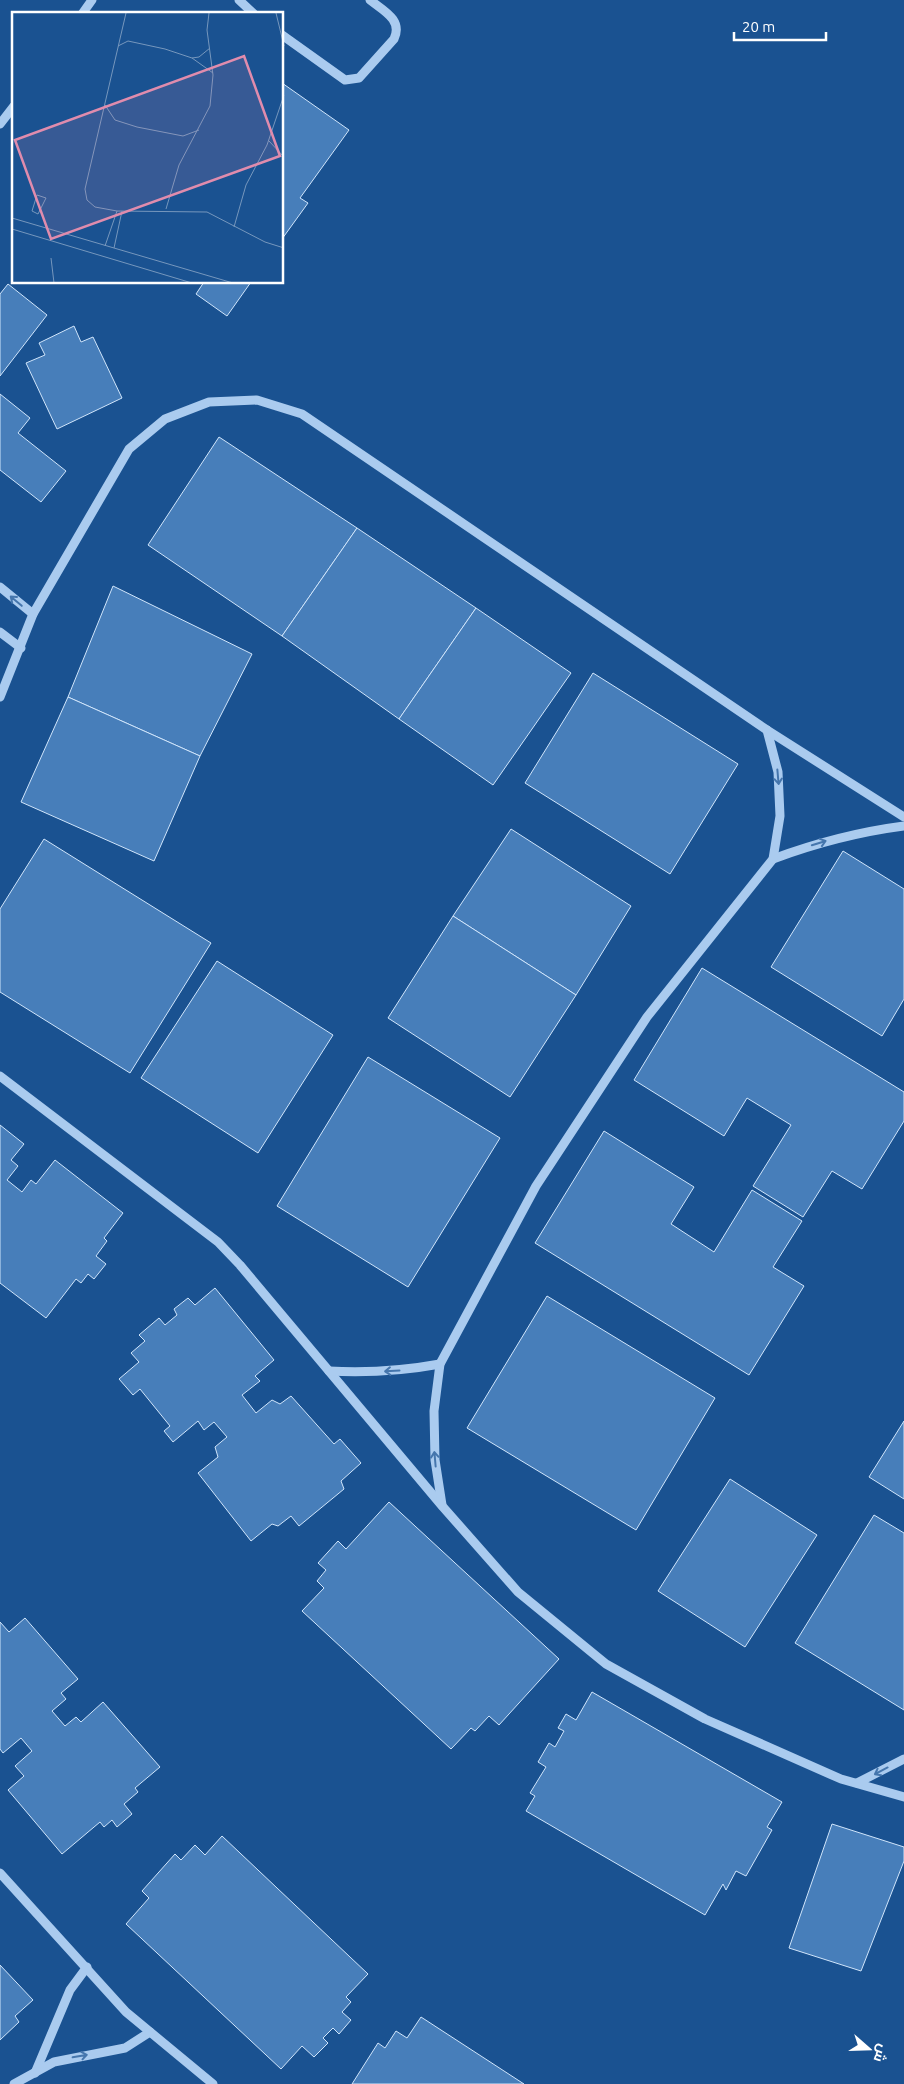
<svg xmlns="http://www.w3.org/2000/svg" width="904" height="2084" font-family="Ubuntu,Cairo,sans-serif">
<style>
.building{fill:#477eba;stroke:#d0e5fb}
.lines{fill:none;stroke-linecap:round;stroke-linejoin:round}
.minor{stroke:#aacbef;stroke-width:9}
.oneway{stroke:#4576ad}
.inset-road{fill:none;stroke:#7697bd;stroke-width:1}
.view{fill:#e08cad;fill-opacity:0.15;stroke:#e08cad;stroke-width:2.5}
.inset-edge{fill:none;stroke:#fff;stroke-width:2.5}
</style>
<rect width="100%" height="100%" fill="#1a5291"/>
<g class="building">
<polygon points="282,83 349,130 300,198 308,203 282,239"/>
<polygon points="204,282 251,282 227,316 196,294"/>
<polygon points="8,284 47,315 0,376 0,294"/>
<polygon points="74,326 81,342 93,337 122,398 57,429 26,363 45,355 39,343"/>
<polygon points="0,394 30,418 18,433 66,471 41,502 0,470"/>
<polygon points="219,437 357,528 282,636 148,545"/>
<polygon points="357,528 476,608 399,719 282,636"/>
<polygon points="113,586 252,654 200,756 68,697"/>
<polygon points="476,608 571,673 493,785 399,719"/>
<polygon points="593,673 738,764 670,874 525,783"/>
<polygon points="68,697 200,756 154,861 21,802"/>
<polygon points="511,829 631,906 576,995 453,916"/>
<polygon points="44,839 211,943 130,1073 0,992 0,909"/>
<polygon points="843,851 904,889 904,999 882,1036 771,967"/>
<polygon points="453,916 576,995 510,1097 388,1018"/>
<polygon points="217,961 333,1035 258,1153 141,1078"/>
<polygon points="702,968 904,1092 904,1121 862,1189 832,1171 803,1217 753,1186 791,1125 747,1098 724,1136 634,1080"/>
<polygon points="368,1057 500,1138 408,1287 277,1206"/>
<polygon points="0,1125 24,1144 11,1160 18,1166 7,1180 22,1192 31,1180 36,1184 55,1160 123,1213 104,1238 107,1241 96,1256 106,1264 94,1279 88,1274 81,1283 76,1279 46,1318 0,1283"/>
<polygon points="604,1131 694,1187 671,1224 714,1252 752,1190 802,1221 773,1267 804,1286 749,1375 535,1243"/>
<polygon points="215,1288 274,1360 255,1376 260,1381 242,1395 256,1413 272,1400 280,1404 291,1396 334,1444 340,1439 361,1463 341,1481 344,1489 299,1526 291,1516 278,1526 272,1524 251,1541 198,1473 218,1457 215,1447 227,1437 214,1422 204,1430 198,1421 173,1442 164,1431 170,1426 140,1389 133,1395 119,1379 139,1362 131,1353 145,1341 139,1335 159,1318 165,1325 177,1315 174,1309 188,1298 195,1305"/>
<polygon points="547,1296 715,1398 636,1530 467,1428"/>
<polygon points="904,1421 904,1499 869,1477"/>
<polygon points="730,1479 817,1535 745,1647 658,1591"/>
<polygon points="389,1502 559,1659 499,1725 489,1716 475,1731 471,1728 451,1749 302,1611 324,1588 317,1581 326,1570 318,1563 338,1541 346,1549"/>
<polygon points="874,1515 904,1533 904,1710 795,1643"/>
<polygon points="25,1618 78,1679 61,1693 66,1699 52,1711 65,1726 76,1717 81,1722 103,1702 160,1767 135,1788 138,1792 124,1804 132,1814 117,1827 112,1820 104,1827 100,1822 62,1854 8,1790 24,1776 15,1766 32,1751 21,1738 3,1753 0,1749 0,1622 9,1632"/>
<polygon points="592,1692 782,1802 767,1827 772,1830 746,1876 736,1871 726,1890 723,1884 705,1915 526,1811 535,1796 530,1793 546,1767 538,1762 549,1743 555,1747 564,1731 558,1728 566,1714 576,1720"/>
<polygon points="832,1824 904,1847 904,1861 861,1971 789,1948"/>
<polygon points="222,1836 368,1974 346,1997 351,2002 342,2012 351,2020 339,2034 333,2028 323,2038 328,2043 314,2057 302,2046 281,2069 126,1924 149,1898 142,1891 175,1854 181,1860 195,1845 205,1855"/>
<polygon points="0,1965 33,2000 15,2016 19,2022 0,2040"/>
<polygon points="421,2017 524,2084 352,2084 378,2043 385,2048 396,2031 407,2038"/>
</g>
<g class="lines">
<g class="minor">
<polyline points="239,0 254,14"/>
<polyline points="82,14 92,0"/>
<path d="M282,35l63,45 14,-2 35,-39c9,-19 -10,-28 -24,-39"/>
<polyline points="0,124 14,106"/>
<polyline points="0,587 33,614"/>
<polyline points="0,632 21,648"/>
<polyline points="0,697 33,614 129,449 165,419 209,402 257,400 302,414 767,730 904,817"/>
<path d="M773,859c43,-16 85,-27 131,-33"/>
<polyline points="0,1076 218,1242 240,1265 443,1507 518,1592 606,1664 705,1719 841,1779 904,1797"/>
<path d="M329,1371c38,2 73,0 111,-7"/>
<polyline points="442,1505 435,1460 434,1411 440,1364 536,1186 647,1017 773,859 780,816 778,772 767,730"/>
<polyline points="857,1783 904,1759"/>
<polyline points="0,1873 126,2012 213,2084"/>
<polyline points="35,2073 70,1990 87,1967"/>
<polyline points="14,2084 54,2062 125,2048 150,2032"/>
</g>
</g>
<defs><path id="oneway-shaft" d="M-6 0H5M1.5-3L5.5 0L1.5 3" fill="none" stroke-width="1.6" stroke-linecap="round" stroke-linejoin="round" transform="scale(1.25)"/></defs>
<g class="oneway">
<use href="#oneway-shaft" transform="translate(16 601) rotate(-140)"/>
<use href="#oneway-shaft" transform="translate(778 777) rotate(85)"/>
<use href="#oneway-shaft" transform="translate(819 843) rotate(-17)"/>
<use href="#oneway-shaft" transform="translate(392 1371) rotate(177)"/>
<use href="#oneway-shaft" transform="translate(435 1459) rotate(-95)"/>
<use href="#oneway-shaft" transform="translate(881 1771) rotate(152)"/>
<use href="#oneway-shaft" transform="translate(80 2056) rotate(-10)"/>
</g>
<g transform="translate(12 12)">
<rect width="271" height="271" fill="#1a5291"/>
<path class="inset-road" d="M114,1l-41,176 2,11 8,7 22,4 90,1 58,30 19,6M264,1l8,33M106,34l10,-5 37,8 27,9 21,15M180,46l7,-1 11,-9M93,93l10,15 22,7 46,9 16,-6M257,129l15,16M25,183l9,3 -8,16 -6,-3zM154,197l13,-44 31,-59 3,-31 -6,-45 2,-17M0,206l221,65M222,215l12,-42 21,-40 17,-50M0,217l180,54M93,234l12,-35M102,236l8,-37M39,246l3,25M64,271h17"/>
<path class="view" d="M232,44l36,100 -229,83 -36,-99z"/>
<rect width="271" height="271" class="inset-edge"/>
</g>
<g transform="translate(869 2049) rotate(110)" stroke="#1a5291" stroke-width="4" paint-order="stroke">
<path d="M0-4L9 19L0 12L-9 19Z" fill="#ffffff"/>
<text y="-8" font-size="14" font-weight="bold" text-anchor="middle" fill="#ffffff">ش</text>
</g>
<path d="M734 32v8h92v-8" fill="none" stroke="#ffffff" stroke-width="2.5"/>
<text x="742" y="32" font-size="15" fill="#ffffff" stroke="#1a5291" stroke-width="4" paint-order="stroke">20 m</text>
</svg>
